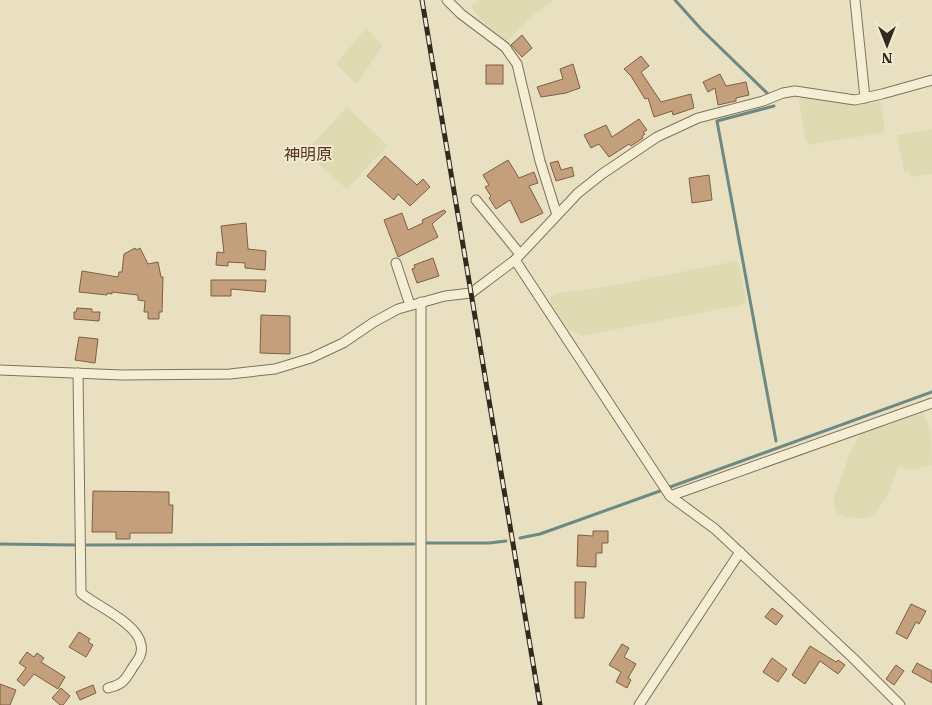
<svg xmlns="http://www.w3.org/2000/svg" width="932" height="705" font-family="'IBM Plex Serif','Noto Sans JP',serif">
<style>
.farmland{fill:#dedab1}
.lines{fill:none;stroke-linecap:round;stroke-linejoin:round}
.stream{stroke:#6c8984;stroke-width:3}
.building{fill:#c49f7c;stroke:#7e5f43}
.minor-casing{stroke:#81725b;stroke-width:11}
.minor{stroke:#f5eed5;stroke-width:9}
.rail-casing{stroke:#33291e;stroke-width:5}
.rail{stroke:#f1ead1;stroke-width:3;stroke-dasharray:9;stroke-linecap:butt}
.labels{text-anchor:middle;stroke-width:4;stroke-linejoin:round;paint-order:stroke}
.neighbourhood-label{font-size:16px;fill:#5b3221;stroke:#f1ead1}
</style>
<rect width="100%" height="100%" fill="#e9e0c2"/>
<g class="farmland">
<polygon points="479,0 554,0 532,16 507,41 482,21 471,6"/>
<polygon points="366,28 383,45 357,84 336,64"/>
<polygon points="811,97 842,103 859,103 878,100 881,102 885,130 882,133 809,145 806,141 799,101 801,98"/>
<polygon points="347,107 386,144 386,147 347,189 305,152"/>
<polygon points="932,129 932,174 911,177 909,172 904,171 897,135"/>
<polygon points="736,261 739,263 746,302 741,305 581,336 567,328 550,302 550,298 557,293 606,287"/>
<polygon points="923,411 931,435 932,465 914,470 905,469 899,465 887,496 874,515 865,518 853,518 844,517 837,513 834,504 834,497 850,453 861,432"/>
</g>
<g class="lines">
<g class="stream">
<polyline points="675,0 701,29 768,94"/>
<polyline points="774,106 717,121 776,441"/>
<polyline points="670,487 932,392"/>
<polyline points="520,538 540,534 660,491"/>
<polyline points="425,543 489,543 506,541"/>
<polyline points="0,544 74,545"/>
<polyline points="87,545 414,544"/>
</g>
</g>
<g class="building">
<polygon points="522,35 532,48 522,57 511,45"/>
<polygon points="641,56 649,66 641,72 661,102 691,94 694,108 673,115 672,111 654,117 648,98 645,99 631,76 624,69"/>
<polygon points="573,64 580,88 566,93 541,97 537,87 563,79 560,69"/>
<rect x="486" y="65" width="17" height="19"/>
<polygon points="720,74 726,86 746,82 749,95 736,98 736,101 718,105 715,88 708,92 703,82"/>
<polygon points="639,119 647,130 643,132 645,134 642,136 643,138 631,146 629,144 609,157 599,144 591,148 584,135 606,125 612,137"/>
<polygon points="385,156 417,185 423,179 430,187 410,206 398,194 394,200 367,176"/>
<polygon points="508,160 519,178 534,172 538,183 529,186 543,213 521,223 510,200 496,209 489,198 491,196 485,187 489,185 483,175"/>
<polygon points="558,161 561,170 572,167 574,176 556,181 550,163"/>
<polygon points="709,175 712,200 692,203 689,178"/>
<polygon points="444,210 446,212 432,224 438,237 398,257 384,220 402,213 408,230 423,223 422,220"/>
<polygon points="246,223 248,249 266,251 265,270 245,268 245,263 228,262 228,266 216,265 217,252 224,253 221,226"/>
<polygon points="135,248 136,250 140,248 148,264 158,262 161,277 163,277 162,312 159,312 159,319 148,319 148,312 144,312 145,301 138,300 138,295 112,292 112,294 107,293 107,295 79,292 82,271 118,277 119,272 122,272 124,254"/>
<polygon points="433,258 439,276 417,283 412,269 415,268 414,265"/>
<polygon points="211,280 266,280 265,292 231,289 231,296 211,296"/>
<polygon points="77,308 92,309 92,312 100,312 99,321 74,319 74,312 76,312"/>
<polygon points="261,315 290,316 290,354 260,353"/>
<polygon points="79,337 98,339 95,363 75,360"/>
<polygon points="93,491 169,492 169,505 173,505 172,533 130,533 130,539 116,539 116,532 92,532"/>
<polygon points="593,531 608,531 608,543 602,543 602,553 596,553 596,567 577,566 578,535 593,536"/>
<polygon points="575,582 586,582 584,618 575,618"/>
<polygon points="911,604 926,611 919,624 916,622 907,639 896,633"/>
<polygon points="772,608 783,616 776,625 765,617"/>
<polygon points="79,632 90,639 88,642 93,645 86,657 69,647"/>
<polygon points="622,644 629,648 624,657 636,664 628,678 631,680 627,688 616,682 621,672 609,665"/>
<polygon points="810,646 836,662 838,660 845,665 838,674 820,661 805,684 792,675"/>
<polygon points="27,652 34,657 37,653 44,658 41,662 65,677 58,689 34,674 24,686 17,680 26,668 19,663"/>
<polygon points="772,658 787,669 778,682 763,672"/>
<polygon points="917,663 932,671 932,683 912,672"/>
<polygon points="896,665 904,671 894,685 886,679"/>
<polygon points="0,684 16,690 10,705 0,705"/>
<polygon points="93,685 96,693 80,700 76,692"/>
<polygon points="61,688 70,696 63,705 60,705 52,698"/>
</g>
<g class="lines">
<defs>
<g id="minor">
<polyline points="447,0 461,14 505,47 517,64 540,161 557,215"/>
<polyline points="855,0 865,98"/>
<polyline points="476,200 520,254"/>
<polyline points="515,260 670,496 715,529 853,658 900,705"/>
<polyline points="396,263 410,305"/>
<polyline points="421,302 421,705"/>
<polyline points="0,370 122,375 230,374 275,369 311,358 343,343 374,322 398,309 445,296 471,293 515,260 578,193 602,174 657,137 698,118 763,101 783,93 795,91 855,100 882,94 932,80"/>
<path d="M78,373l3,220c15,13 57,30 60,52 2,9 -3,15 -8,22 -8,13 -9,17 -25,21"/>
<polyline points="670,496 932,403"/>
<polyline points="639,705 740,552"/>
</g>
</defs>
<use href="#minor" class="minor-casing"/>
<use href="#minor" class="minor"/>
<defs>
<polyline id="rail" points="422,0 540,705"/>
</defs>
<use href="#rail" class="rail-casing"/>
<use href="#rail" class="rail"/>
</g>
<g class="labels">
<g class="neighbourhood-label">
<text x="308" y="160">神明原</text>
</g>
</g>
<g transform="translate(887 45) rotate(180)" stroke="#f1ead1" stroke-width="4" paint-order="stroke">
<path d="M0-4L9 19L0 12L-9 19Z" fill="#33291e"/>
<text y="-8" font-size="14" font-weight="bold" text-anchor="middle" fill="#33291e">N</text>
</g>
</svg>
